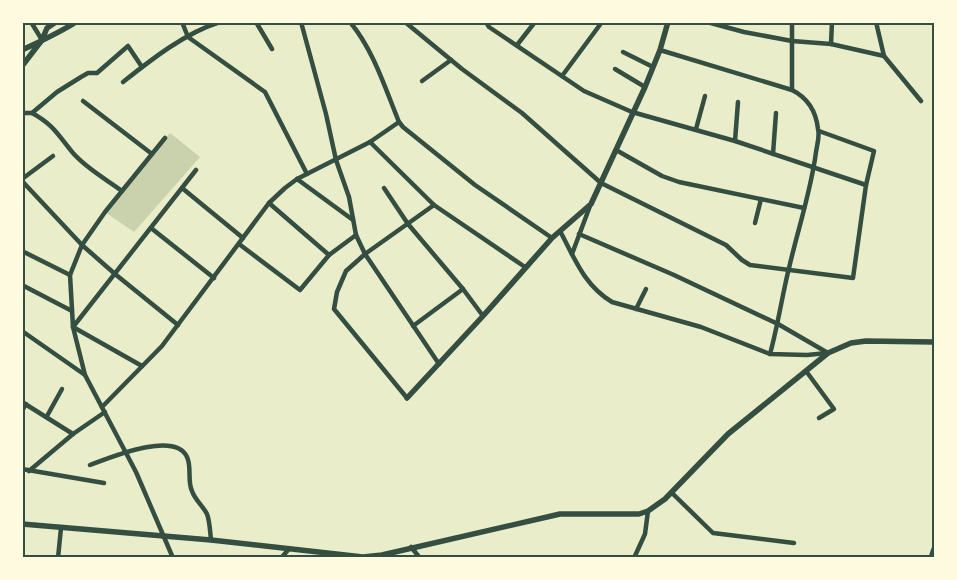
<svg xmlns="http://www.w3.org/2000/svg" width="957" height="580" font-family="'Public Sans',sans-serif">
<style>
.green{fill:#cad2ad}
.lines{fill:none;stroke-linecap:round;stroke-linejoin:round}
.minor{stroke:#344e41;stroke-width:4.5}
.tertiary{stroke:#344e41;stroke-width:5.5}
.neatline{fill:none;stroke:#344e41;stroke-width:2}
</style>
<rect width="100%" height="100%" fill="#e9edc9"/>
<polygon class="green" points="170,133 200,157 134,232 105,212"/>
<g class="lines">
<g class="minor">
<polyline points="31,22 42,40"/>
<polyline points="182,22 188,37 265,92 307,174"/>
<polyline points="256,22 272,49"/>
<polyline points="301,22 326,114 336,160 349,197 356,235 365,254 439,364"/>
<path d="M350,22c24,29 35,66 49,100l4,5 72,58 77,53"/>
<polyline points="405,22 462,69 522,113 601,183 726,245 742,260 750,265 853,278 866,185 874,151 819,131"/>
<polyline points="486,22 489,27 584,91 632,112 735,141 866,185"/>
<polyline points="707,22 744,32 792,41 831,44 884,56 921,101"/>
<polyline points="876,22 884,56"/>
<polyline points="831,44 832,22"/>
<polyline points="517,45 535,22"/>
<path d="M660,50l132,40c16,8 24,21 26,39 2,7 -1,16 -2,23 -5,39 -18,77 -27,116 -7,28 -11,57 -19,86"/>
<polyline points="623,52 653,67"/>
<polyline points="615,69 645,87"/>
<polyline points="562,76 602,22"/>
<polyline points="422,81 451,60"/>
<path d="M123,82c29,-23 62,-49 97,-60"/>
<polyline points="792,90 792,22"/>
<polyline points="83,101 152,154"/>
<polyline points="22,113 32,113 57,92 81,77 88,73 97,73 128,46 142,67"/>
<path d="M32,113c22,12 26,22 41,40 14,16 33,26 49,38"/>
<polyline points="696,129 705,96"/>
<polyline points="165,138 105,212 82,245 70,275 73,327 85,375 136,472 173,558"/>
<polyline points="735,141 738,102"/>
<polyline points="370,142 434,205 525,267"/>
<polyline points="616,150 662,176 679,182 804,208"/>
<polyline points="773,154 776,113"/>
<polyline points="22,179 53,156"/>
<polyline points="297,179 353,220"/>
<polyline points="22,181 82,245 115,274 178,325"/>
<polyline points="182,188 243,238"/>
<polyline points="384,188 408,224 463,289 483,316"/>
<polyline points="269,203 329,255"/>
<polyline points="755,223 761,199"/>
<polyline points="151,228 214,278"/>
<path d="M560,231c15,28 24,54 52,71l89,25 69,27 37,1 20,-2"/>
<polyline points="579,234 674,275 778,324 828,353"/>
<polyline points="239,244 300,290 329,255 356,235"/>
<polyline points="22,251 70,275"/>
<polyline points="572,254 590,206"/>
<polyline points="22,285 72,311"/>
<polyline points="636,309 646,289"/>
<polyline points="413,326 463,289"/>
<polyline points="22,331 85,375"/>
<polyline points="142,366 73,327 196,170"/>
<polyline points="806,371 834,409 819,418"/>
<polyline points="407,398 334,309 337,292 346,271 365,254 434,205"/>
<polyline points="22,402 73,434"/>
<polyline points="102,407 162,346 269,203 285,188 297,179 370,142 399,122"/>
<polyline points="22,411 26,404"/>
<polyline points="47,416 62,389"/>
<path d="M90,465c19,-7 85,-35 97,-8 5,10 0,23 5,34 3,9 11,15 15,23 3,8 3,18 4,26"/>
<polyline points="22,469 104,483"/>
<polyline points="29,471 73,434 105,412"/>
<polyline points="672,493 713,533 794,543"/>
<polyline points="411,547 420,558"/>
<polyline points="58,558 61,528"/>
<polyline points="281,558 289,549"/>
<polyline points="634,558 645,534 648,511"/>
</g>
<g class="tertiary">
<path d="M22,50c19,-9 37,-17 54,-28"/>
<polyline points="22,66 42,40 47,28 56,22"/>
<polyline points="407,398 483,316 552,238 591,204 645,87 660,50 668,22"/>
<polyline points="22,524 211,540 363,557 382,555 560,514 639,514 648,511 665,499 728,434 828,353 851,343 866,341 934,342"/>
<polyline points="931,558 934,549"/>
</g>
</g>
<rect width="957" height="580" fill="none" stroke="#fefae0" stroke-width="48"/>
<rect x="24" y="24" width="909" height="532" class="neatline"/>
</svg>
